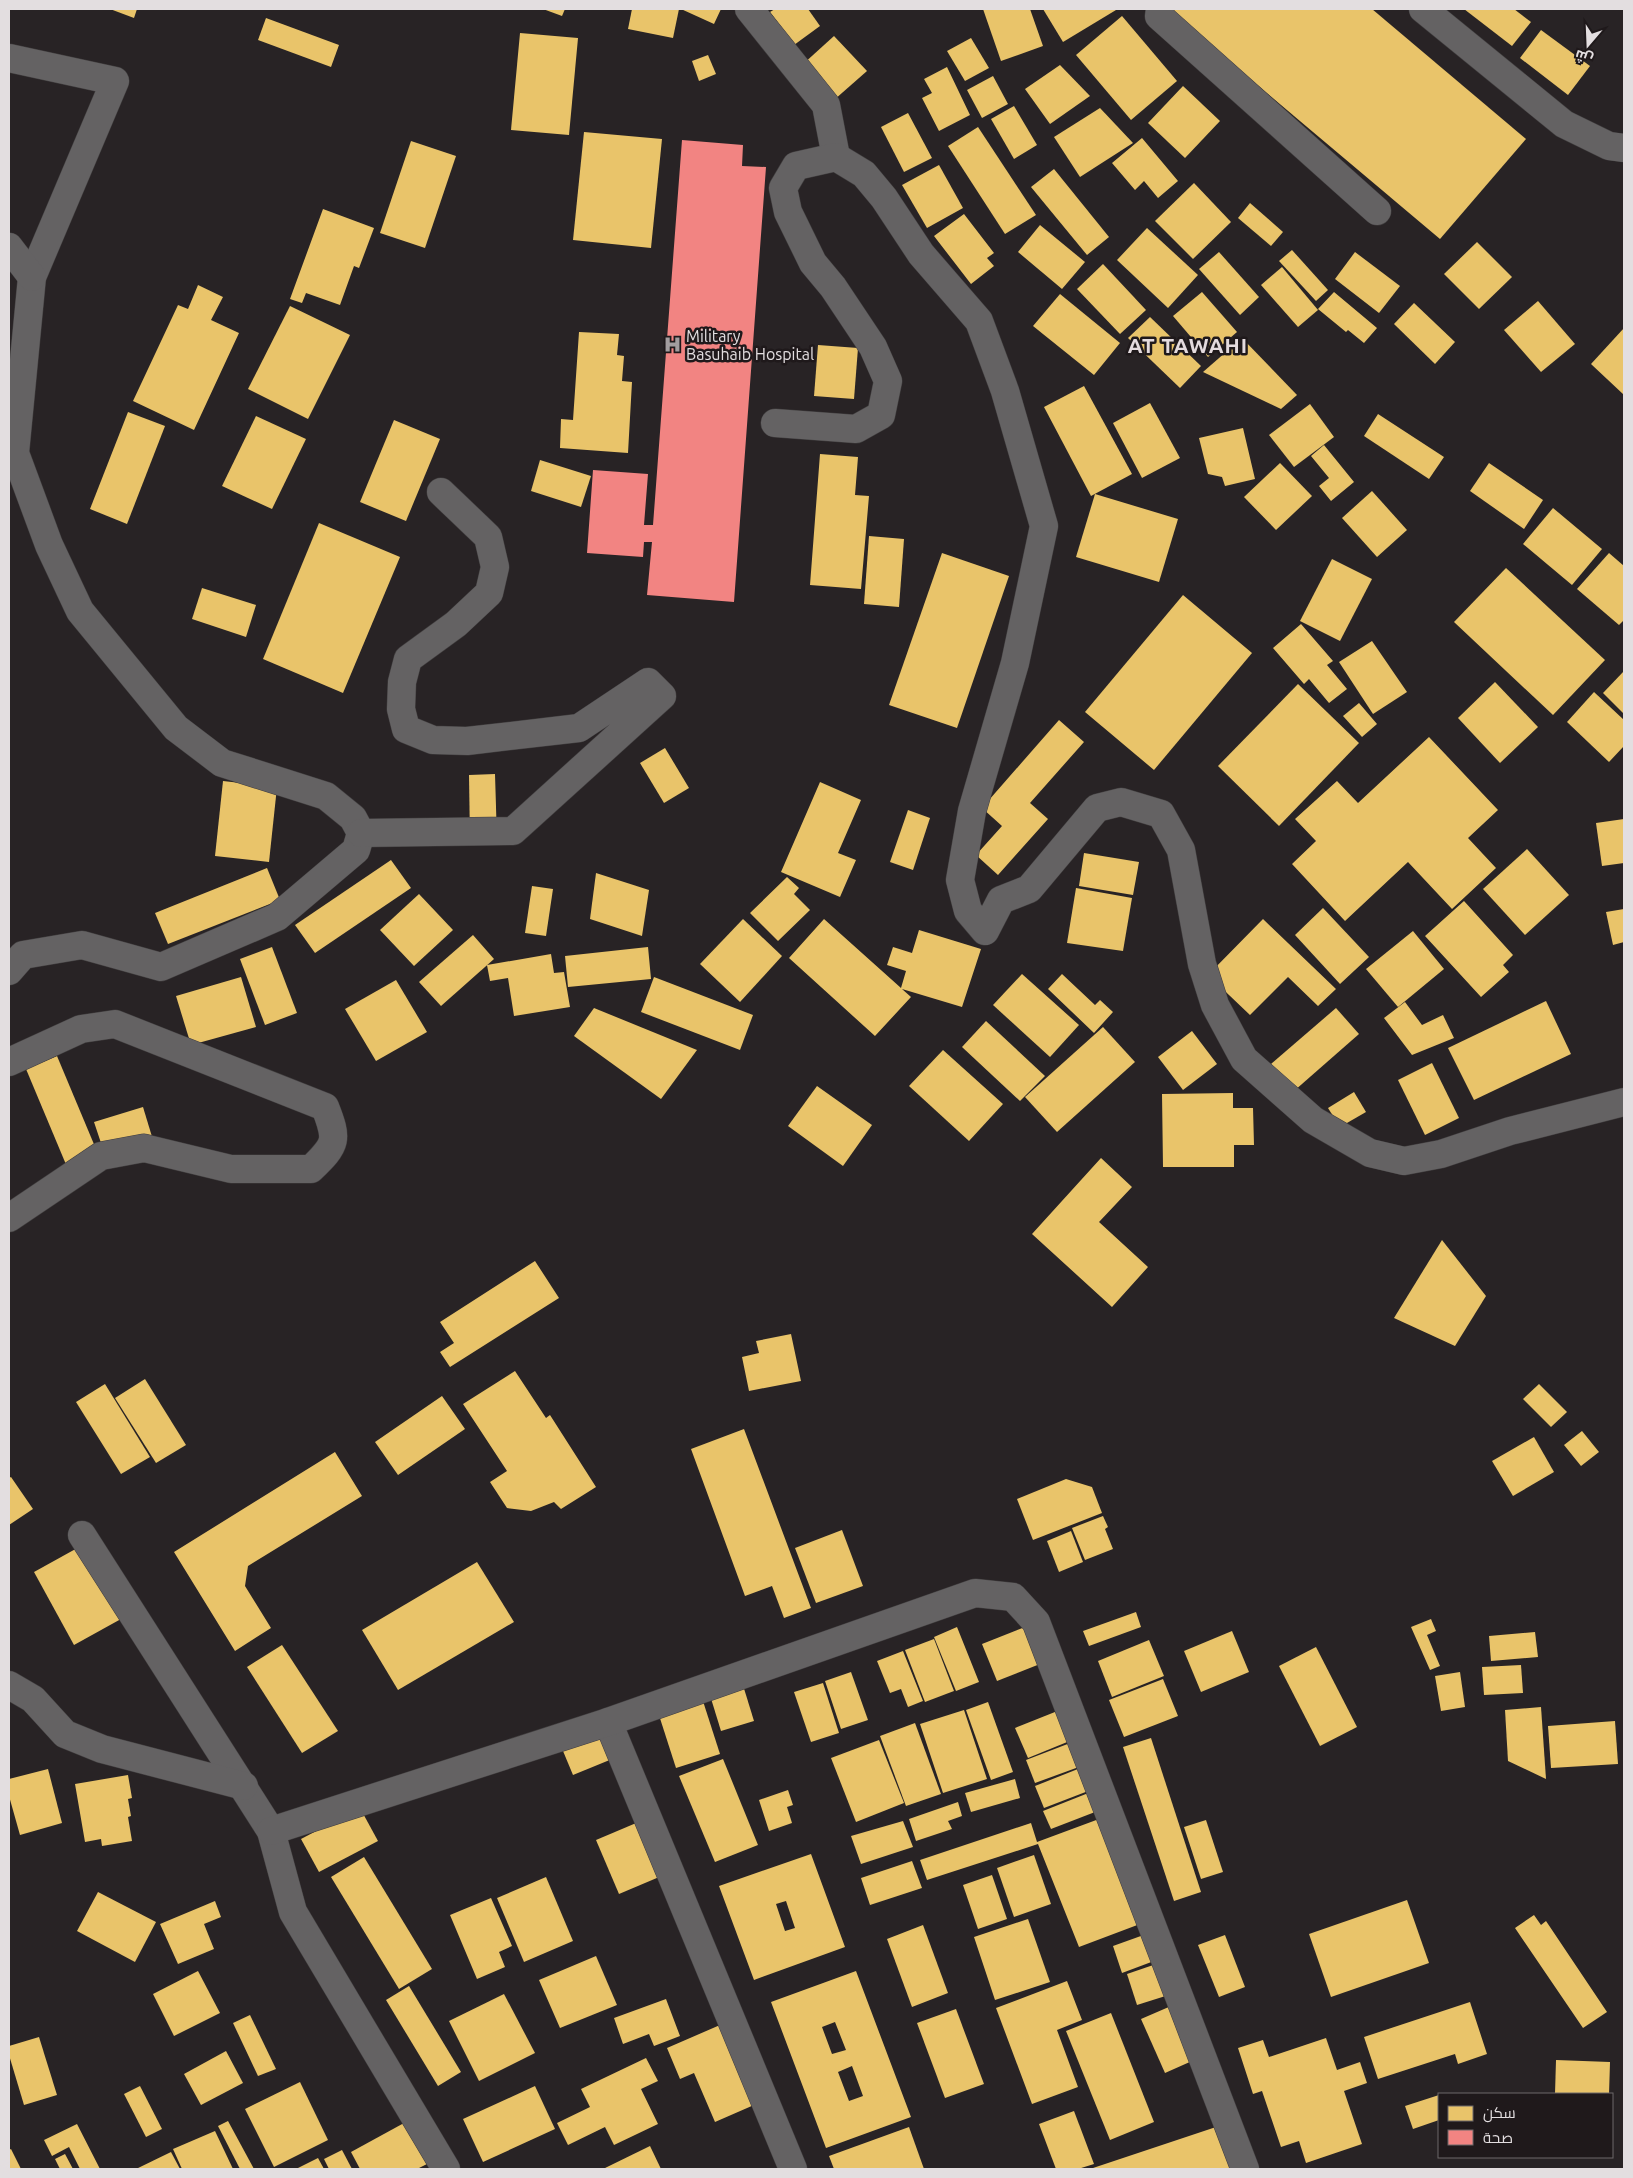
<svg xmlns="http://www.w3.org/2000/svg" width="1633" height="2178" font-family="Ubuntu,Cairo,sans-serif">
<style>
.homes{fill:#e9c46a;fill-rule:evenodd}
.health{fill:#f28482}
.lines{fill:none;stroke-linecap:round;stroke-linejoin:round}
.minor-casing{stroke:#413e3f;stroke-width:29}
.minor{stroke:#646263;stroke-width:28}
.labels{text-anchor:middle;stroke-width:5;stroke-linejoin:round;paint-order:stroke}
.poi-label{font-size:16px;fill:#e3dee0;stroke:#1f191b;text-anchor:start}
.district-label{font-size:21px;font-weight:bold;letter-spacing:1px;fill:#e4dbde;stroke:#1f191b}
</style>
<rect width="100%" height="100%" fill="#282325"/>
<g class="homes">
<polygon points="110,9 137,9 134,18"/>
<polygon points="543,9 565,9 562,16"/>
<polygon points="632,9 679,9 673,38 628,29"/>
<polygon points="681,9 721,9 714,24"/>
<polygon points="775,9 808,9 820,26 794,45 770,12"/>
<polygon points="983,9 1030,9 1043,46 1001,61"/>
<polygon points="1043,9 1115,9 1116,10 1063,42"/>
<polygon points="1167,9 1372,9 1526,139 1440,239"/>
<polygon points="1464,9 1514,9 1531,22 1512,46"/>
<polygon points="1122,16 1177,81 1131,120 1076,55"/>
<polygon points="266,18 339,45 331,67 258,40"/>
<polygon points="1541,30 1590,66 1568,95 1520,58"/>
<polygon points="520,33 578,38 569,135 511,130"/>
<polygon points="834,36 867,71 834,100 802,65"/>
<polygon points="971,38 989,68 965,81 947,51"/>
<polygon points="708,55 716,74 699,81 692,61"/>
<polygon points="1060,65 1090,96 1050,124 1025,89"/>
<polygon points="947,67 970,115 939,131 922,98 932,93 924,79"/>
<polygon points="993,76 1008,104 982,118 967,90"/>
<polygon points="1183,86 1220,121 1185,158 1148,123"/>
<polygon points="1014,106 1037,145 1014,159 991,119"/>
<polygon points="1100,108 1133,143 1080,177 1054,137"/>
<polygon points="908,113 932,158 904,172 881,127"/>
<polygon points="978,127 1036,215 1005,234 948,146"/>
<polygon points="584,132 662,139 651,248 573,240"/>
<polygon points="1142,138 1178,181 1158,198 1144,181 1135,190 1112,163"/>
<polygon points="411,141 456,156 425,248 380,233"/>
<polygon points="939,165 963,208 927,228 902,185"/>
<polygon points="1054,169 1109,237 1087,255 1031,187"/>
<polygon points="1194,183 1231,222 1193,259 1155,221"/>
<polygon points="1250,203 1283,232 1271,246 1238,218"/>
<polygon points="323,209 374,228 359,268 354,266 340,305 306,293 302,303 290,299"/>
<polygon points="964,214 994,253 987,258 994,266 971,284 934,236"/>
<polygon points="1040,225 1085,262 1062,289 1018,252"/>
<polygon points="1147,228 1198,275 1168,308 1117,260"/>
<polygon points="1477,242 1512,277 1479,309 1444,274"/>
<polygon points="1292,250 1328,290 1316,301 1279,261"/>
<polygon points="1219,252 1259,297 1240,315 1199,269"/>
<polygon points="1355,252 1400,286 1379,313 1335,279"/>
<polygon points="1103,264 1146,310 1120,334 1077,289"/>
<polygon points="1282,267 1318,310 1298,327 1261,285"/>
<polygon points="198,285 223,297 211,320 239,333 194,430 133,401 178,305 188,309"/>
<polygon points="1202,292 1237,332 1208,357 1173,316"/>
<polygon points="1334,292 1377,328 1364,343 1348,330 1346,332 1318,309"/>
<polygon points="1060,294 1120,343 1094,375 1033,326"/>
<polygon points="1538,301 1575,344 1541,372 1504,330"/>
<polygon points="1414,303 1455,342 1435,364 1394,324"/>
<polygon points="290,306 350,335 308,419 248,389"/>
<polygon points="1150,317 1201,366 1180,388 1128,338"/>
<polygon points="1624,328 1624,395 1591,364"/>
<polygon points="579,332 619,334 617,355 624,356 622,381 632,382 628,453 560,448 561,419 573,420"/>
<polygon points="1242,338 1297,395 1281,409 1203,372"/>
<polygon points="818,345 858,348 854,399 814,396"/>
<polygon points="1084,386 1132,474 1091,496 1044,407"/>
<polygon points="1150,403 1180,458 1142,478 1113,423"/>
<polygon points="1310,404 1334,437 1294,467 1269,435"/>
<polygon points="128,412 165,426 127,524 90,509"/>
<polygon points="1378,414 1444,457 1429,479 1364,436"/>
<polygon points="256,416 306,439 272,509 222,486"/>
<polygon points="394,420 440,439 406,521 360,502"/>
<polygon points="1243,428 1255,479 1225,486 1222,477 1208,474 1199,438"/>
<polygon points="1324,445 1354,482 1331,501 1319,486 1329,478 1311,456"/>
<polygon points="820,454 858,457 855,495 869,496 861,589 810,585"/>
<polygon points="540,460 591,476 581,507 531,491"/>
<polygon points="1280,463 1312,496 1276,530 1244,497"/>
<polygon points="1489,463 1543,500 1524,529 1470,491"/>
<polygon points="1372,491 1407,530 1377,557 1342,518"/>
<polygon points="1095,494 1178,519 1159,582 1076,557"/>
<polygon points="1553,508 1602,549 1572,585 1523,544"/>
<polygon points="319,523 400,557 343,693 263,659"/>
<polygon points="869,536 904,539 899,607 864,604"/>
<polygon points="942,553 1009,576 957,728 889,705"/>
<polygon points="1609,553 1624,566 1624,620 1619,625 1577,589"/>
<polygon points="1332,559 1372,579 1340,641 1300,621"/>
<polygon points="1506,568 1605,660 1553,715 1454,622"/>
<polygon points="202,588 256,605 246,637 192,619"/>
<polygon points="1183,595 1252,653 1154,770 1085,712"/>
<polygon points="1301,624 1333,661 1327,665 1347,689 1329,703 1309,679 1304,684 1273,648"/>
<polygon points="1372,641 1407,692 1373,714 1339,662"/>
<polygon points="1624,671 1624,714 1603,693"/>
<polygon points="1495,682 1538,727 1500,763 1458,718"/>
<polygon points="1298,684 1359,743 1279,826 1218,766"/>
<polygon points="1594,692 1624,720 1624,746 1609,762 1567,722"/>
<polygon points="1359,703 1377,724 1362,737 1343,716"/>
<polygon points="1059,720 1084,742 1030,803 1048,819 998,875 976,855 1002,826 982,808"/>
<polygon points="1429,737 1498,810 1468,838 1496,868 1452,909 1408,862 1345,921 1292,864 1316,841 1295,819 1337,781 1358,803"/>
<polygon points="665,748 689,788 664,803 640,763"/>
<polygon points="495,774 497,840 470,841 469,775"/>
<polygon points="223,781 277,787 269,862 215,856"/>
<polygon points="820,782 861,800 838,853 856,860 840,897 781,872"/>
<polygon points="908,810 930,818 913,870 890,862"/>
<polygon points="1624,819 1624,863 1602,866 1596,823"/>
<polygon points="1527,849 1569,895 1525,935 1483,889"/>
<polygon points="1084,853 1139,862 1133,895 1079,886"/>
<polygon points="391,860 411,888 315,953 295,925"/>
<polygon points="267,868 280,900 168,944 155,913"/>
<polygon points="596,873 649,890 642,936 590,919"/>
<polygon points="787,877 799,888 794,894 810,910 778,941 750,913"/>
<polygon points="532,886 553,889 546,936 525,933"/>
<polygon points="1076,888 1132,898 1123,951 1067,943"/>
<polygon points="419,894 453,930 414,966 380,930"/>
<polygon points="1464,901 1513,955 1503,965 1509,972 1481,997 1425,936"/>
<polygon points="1323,908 1369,957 1340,984 1295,935"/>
<polygon points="1624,909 1624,942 1613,945 1606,912"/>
<polygon points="743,919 782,956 740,1002 700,964"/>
<polygon points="824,919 901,988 906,971 887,965 893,947 912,953 919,930 981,949 962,1007 902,989 911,997 875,1036 789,958"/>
<polygon points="1263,919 1336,989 1318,1006 1288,977 1250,1015 1208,975"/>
<polygon points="1413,931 1444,969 1398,1007 1366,969"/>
<polygon points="473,935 494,959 441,1006 419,982"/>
<polygon points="272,947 297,1013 265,1025 240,959"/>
<polygon points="648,947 651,979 568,987 565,956"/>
<polygon points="551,954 554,973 564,972 570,1007 514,1016 508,978 490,981 487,965"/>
<polygon points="1022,974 1079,1025 1050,1057 993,1005"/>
<polygon points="1062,974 1095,1005 1100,1000 1113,1012 1094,1033 1048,989"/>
<polygon points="241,977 256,1027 191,1045 176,996"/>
<polygon points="654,977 753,1015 740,1050 641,1012"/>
<polygon points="396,980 427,1032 376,1061 345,1009"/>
<polygon points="1546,1001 1571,1054 1474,1100 1448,1048"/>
<polygon points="1405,1002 1422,1025 1443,1015 1454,1038 1412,1055 1384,1018"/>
<polygon points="594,1008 697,1050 661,1099 574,1036"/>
<polygon points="1336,1008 1359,1034 1294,1091 1271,1064"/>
<polygon points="986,1021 1045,1076 1020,1101 962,1047"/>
<polygon points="1103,1027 1135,1062 1057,1132 1025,1097"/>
<polygon points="1192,1031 1217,1064 1183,1090 1158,1057"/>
<polygon points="943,1050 1003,1104 969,1141 909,1086"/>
<polygon points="57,1056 101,1161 70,1174 26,1069"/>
<polygon points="1432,1063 1459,1118 1425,1135 1398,1080"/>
<polygon points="817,1086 872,1125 843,1166 788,1126"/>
<polygon points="1354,1092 1366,1112 1340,1127 1328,1108"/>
<polygon points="1233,1093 1233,1108 1253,1108 1254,1145 1234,1145 1234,1167 1163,1167 1162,1094"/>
<polygon points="143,1107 153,1140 105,1155 94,1122"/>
<polygon points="1101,1158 1132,1187 1099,1222 1148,1267 1112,1307 1032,1234"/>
<polygon points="1442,1240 1486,1296 1455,1346 1394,1318"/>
<polygon points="535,1261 559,1298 450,1367 440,1352 454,1343 440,1322"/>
<polygon points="791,1334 801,1381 749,1391 742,1357 759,1353 756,1341"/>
<polygon points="515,1371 546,1418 550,1415 596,1487 561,1509 554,1502 531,1511 507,1508 490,1482 507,1471 463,1404"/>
<polygon points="145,1379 186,1445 156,1463 115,1398"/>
<polygon points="105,1384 150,1457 121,1474 76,1402"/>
<polygon points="1539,1384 1567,1412 1551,1427 1523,1399"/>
<polygon points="442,1396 465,1429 398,1475 375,1442"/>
<polygon points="744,1429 811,1608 784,1618 772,1586 745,1596 691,1449"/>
<polygon points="1582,1431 1599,1452 1581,1466 1564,1445"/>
<polygon points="1534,1437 1554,1472 1513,1496 1492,1461"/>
<polygon points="335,1452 362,1496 248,1566 245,1586 271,1628 235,1651 174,1552"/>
<polygon points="11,1477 33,1509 9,1525 9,1478"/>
<polygon points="1066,1479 1092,1487 1102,1513 1033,1540 1017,1499"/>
<polygon points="1103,1516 1108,1527 1105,1529 1113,1549 1085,1560 1072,1528"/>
<polygon points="842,1530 863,1586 816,1603 795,1548"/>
<polygon points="1071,1531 1083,1562 1059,1572 1047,1541"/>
<polygon points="90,1541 130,1614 74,1645 34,1572"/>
<polygon points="477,1562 514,1622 398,1690 362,1630"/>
<polygon points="1136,1612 1141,1627 1089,1646 1083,1631"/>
<polygon points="1431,1619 1436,1631 1427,1635 1440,1666 1430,1670 1411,1627"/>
<polygon points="1030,1625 1045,1662 997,1681 982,1644"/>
<polygon points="957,1627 979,1682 956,1691 934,1637"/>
<polygon points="1232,1631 1249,1672 1201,1692 1184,1651"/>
<polygon points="1535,1632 1538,1657 1491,1661 1489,1636"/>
<polygon points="934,1639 954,1691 925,1702 905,1650"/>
<polygon points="1149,1640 1164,1676 1112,1697 1098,1661"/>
<polygon points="282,1645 338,1731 302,1753 247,1667"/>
<polygon points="1316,1647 1357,1727 1320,1746 1279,1666"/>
<polygon points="903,1651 923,1701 908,1707 901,1689 890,1693 877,1661"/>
<polygon points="1521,1665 1523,1693 1484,1695 1482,1667"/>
<polygon points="851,1672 868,1720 841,1729 825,1681"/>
<polygon points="1460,1672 1465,1707 1441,1711 1435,1676"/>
<polygon points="1163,1679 1178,1716 1124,1737 1109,1700"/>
<polygon points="742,1682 754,1721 721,1731 709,1692"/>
<polygon points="823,1683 839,1733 811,1742 794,1692"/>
<polygon points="701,1695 720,1754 676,1768 657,1709"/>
<polygon points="988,1702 1013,1772 991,1780 966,1710"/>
<polygon points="1541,1707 1546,1779 1508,1761 1505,1710"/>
<polygon points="1065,1708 1077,1738 1028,1758 1015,1728"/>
<polygon points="964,1710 987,1779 943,1793 920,1724"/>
<polygon points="602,1720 617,1757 573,1775 558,1739"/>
<polygon points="1615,1721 1618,1764 1551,1768 1548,1726"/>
<polygon points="915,1723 941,1794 906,1806 880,1736"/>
<polygon points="1151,1738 1201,1892 1174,1901 1123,1747"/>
<polygon points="879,1740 904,1803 856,1822 831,1758"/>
<polygon points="1078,1740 1087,1764 1035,1783 1026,1760"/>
<polygon points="723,1759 758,1845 715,1862 679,1776"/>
<polygon points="1088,1765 1096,1788 1044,1808 1035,1786"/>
<polygon points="48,1769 62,1823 20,1835 9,1796 9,1779"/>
<polygon points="128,1775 132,1798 128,1799 131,1816 128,1817 132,1841 102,1846 101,1839 85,1842 75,1784"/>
<polygon points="1015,1779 1020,1798 971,1812 965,1793"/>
<polygon points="1101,1788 1108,1807 1051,1829 1043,1811"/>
<polygon points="788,1790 793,1805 787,1807 792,1823 769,1831 759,1800"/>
<polygon points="958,1802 962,1816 948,1821 952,1829 916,1841 909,1819"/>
<polygon points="360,1808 378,1841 319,1872 301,1839"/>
<polygon points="648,1818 671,1872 619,1894 596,1840"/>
<polygon points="1099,1819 1140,1924 1079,1947 1038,1844 927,1880 920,1860 1031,1823 1037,1842"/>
<polygon points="1206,1820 1223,1872 1201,1879 1184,1827"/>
<polygon points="903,1821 913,1847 861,1864 851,1836"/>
<path d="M811,1854l34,93 -91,33 -35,-94zM786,1901l9,27 -10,3 -9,-27z"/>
<polygon points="1034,1855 1051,1904 1014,1917 997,1868"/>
<polygon points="364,1857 432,1969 399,1989 331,1877"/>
<polygon points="912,1861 922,1888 870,1905 861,1878"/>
<polygon points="992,1875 1007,1919 978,1929 963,1885"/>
<polygon points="546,1877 573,1941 524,1962 497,1898"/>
<polygon points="98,1892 156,1922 135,1962 77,1931"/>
<polygon points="491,1898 512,1946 499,1952 505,1967 477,1979 450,1915"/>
<polygon points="1407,1900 1429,1963 1331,1997 1309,1934"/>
<polygon points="215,1901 221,1917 204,1924 214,1949 178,1964 160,1924"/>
<polygon points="1534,1915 1541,1925 1546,1921 1607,2012 1583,2028 1515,1928"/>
<polygon points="1028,1919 1050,1982 995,2000 974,1937"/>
<polygon points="923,1925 948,1993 912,2007 887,1939"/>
<polygon points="1152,1932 1162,1958 1122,1973 1113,1946"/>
<polygon points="1225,1935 1245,1987 1219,1997 1198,1945"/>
<polygon points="596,1956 617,2005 560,2028 539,1980"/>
<polygon points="1165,1961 1175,1993 1137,2005 1127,1974"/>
<polygon points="198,1971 220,2013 174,2036 153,1994"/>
<path d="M856,1971l55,146 -85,31 -55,-146zM835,2022l11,28 -14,4 -10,-27zM852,2066l11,30 -14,5 -11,-29z"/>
<polygon points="1067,1981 1082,2020 1057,2030 1078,2087 1032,2104 996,2008"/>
<polygon points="409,1986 461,2072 438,2086 386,2000"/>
<polygon points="504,1994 535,2053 479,2081 449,2021"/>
<polygon points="666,1999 680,2036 654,2046 649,2034 623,2044 614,2018"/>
<polygon points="1470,2002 1487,2054 1458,2064 1455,2054 1378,2079 1364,2037"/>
<polygon points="1178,2003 1201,2057 1165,2073 1141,2019"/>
<polygon points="956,2009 984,2084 945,2098 917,2023"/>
<polygon points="1111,2013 1154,2122 1110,2140 1066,2031"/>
<polygon points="250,2015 276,2069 258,2076 233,2023"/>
<polygon points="720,2025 754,2105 715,2122 694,2073 680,2079 667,2048"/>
<polygon points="39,2037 57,2095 24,2105 9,2055 9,2046"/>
<polygon points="1326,2038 1337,2070 1360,2062 1367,2083 1344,2091 1362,2144 1306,2163 1299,2141 1281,2147 1262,2091 1253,2094 1238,2048 1263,2040 1269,2057"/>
<polygon points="226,2051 243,2083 201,2105 184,2074"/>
<polygon points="646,2058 658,2081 641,2089 658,2124 614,2145 605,2127 568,2145 557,2123 590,2107 581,2089"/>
<polygon points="1556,2060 1610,2062 1609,2094 1555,2094"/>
<polygon points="300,2082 328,2140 274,2167 245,2109"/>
<polygon points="140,2086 162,2129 146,2137 124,2094"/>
<polygon points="535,2086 555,2129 483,2162 463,2119"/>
<polygon points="1439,2095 1439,2120 1413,2129 1405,2106"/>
<polygon points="1074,2111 1094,2164 1078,2169 1056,2169 1039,2124"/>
<polygon points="228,2121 254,2169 240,2169 218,2126"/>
<polygon points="404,2123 427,2164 417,2169 360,2169 351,2152"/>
<polygon points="77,2124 100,2169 80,2169 69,2147 52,2156 44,2140"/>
<polygon points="1219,2126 1234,2169 1090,2169"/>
<polygon points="909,2127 924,2169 834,2169 829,2156"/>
<polygon points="215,2131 233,2169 182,2169 173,2149"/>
<polygon points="650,2146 661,2169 603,2169"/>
<polygon points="11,2149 21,2169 9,2169 9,2150"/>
<polygon points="342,2150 352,2169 329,2169 324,2159"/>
<polygon points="171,2152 180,2169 136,2169"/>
<polygon points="65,2154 73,2169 60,2169 55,2159"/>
<polygon points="318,2158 324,2169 296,2169"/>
</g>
<polygon class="health" points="682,140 743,145 742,166 766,167 734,602 647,595 652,542 644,542 643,557 587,553 593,470 648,474 644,525 653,525"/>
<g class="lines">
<defs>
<g id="minor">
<polyline points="749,9 826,105 836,157"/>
<polyline points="1160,9 1159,16 1377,211"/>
<polyline points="1423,9 1564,124 1609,146 1624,148"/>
<polyline points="9,58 115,81 32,277 15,453 49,545 80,611 176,728 222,763 326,796 353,818 361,833 356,850 277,917 161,967 82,945 23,955 9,971"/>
<polyline points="9,247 32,277"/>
<polyline points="775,423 856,429 881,415 888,381 873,347 833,287 813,263 788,212 783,188 796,166 836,157 864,174 884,198 921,254 979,321 1005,391 1044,526 1015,663 972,811 960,880 968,911 985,931 1001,900 1029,889 1097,808 1121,802 1161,814 1181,850 1202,964 1215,1005 1244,1059 1313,1120 1370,1153 1404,1161 1441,1154 1510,1131 1624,1102"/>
<polyline points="361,833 513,831 662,696 648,682 579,728 467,741 433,740 406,729 401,709 402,682 408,659 456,624 489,593 495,567 488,537 441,492"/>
<path d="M9,1062l72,-33 34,-5 210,83c13,33 12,37 -14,62h-80l-87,-21 -43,8 -92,62"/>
<polyline points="82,1535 271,1831 293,1912 446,2169"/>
<polyline points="9,1685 33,1699 65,1734 102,1749 244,1786"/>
<polyline points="608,1722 793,2169"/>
<polyline points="271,1831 608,1722 975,1593 1013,1597 1036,1622 1245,2169"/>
</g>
</defs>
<use href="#minor" class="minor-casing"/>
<use href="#minor" class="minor"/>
</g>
<defs>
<symbol id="hospital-bare" viewBox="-9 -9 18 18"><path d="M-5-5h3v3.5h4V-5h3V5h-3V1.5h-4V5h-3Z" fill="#a29d9f" stroke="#1f191b" stroke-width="2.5" paint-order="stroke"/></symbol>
</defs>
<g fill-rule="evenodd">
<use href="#hospital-bare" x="660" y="332" width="25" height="25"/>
</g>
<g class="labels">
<g class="poi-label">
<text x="686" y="342">Military<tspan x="686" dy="18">Basuhaib Hospital</tspan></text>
</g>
<g class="district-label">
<text x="1188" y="353">AT TAWAHI</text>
</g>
</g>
<rect width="1633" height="2178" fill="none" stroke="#e3dee0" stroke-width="20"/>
<rect x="1438" y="2093" width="175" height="65" fill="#1f191b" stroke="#6d686a"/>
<rect x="1448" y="2106" width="25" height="15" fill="#e9c46a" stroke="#6d686a"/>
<text x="1483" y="2118" font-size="15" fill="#e3dee0">سكن</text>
<rect x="1448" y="2130" width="25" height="15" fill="#f28482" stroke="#6d686a"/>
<text x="1483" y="2143" font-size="15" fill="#e3dee0">صحة</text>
<g transform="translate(1588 45) rotate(199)" stroke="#1f191b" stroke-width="4" paint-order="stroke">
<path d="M0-4L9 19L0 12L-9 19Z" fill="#e3dee0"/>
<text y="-8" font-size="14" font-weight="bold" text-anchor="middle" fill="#e3dee0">ش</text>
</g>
</svg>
